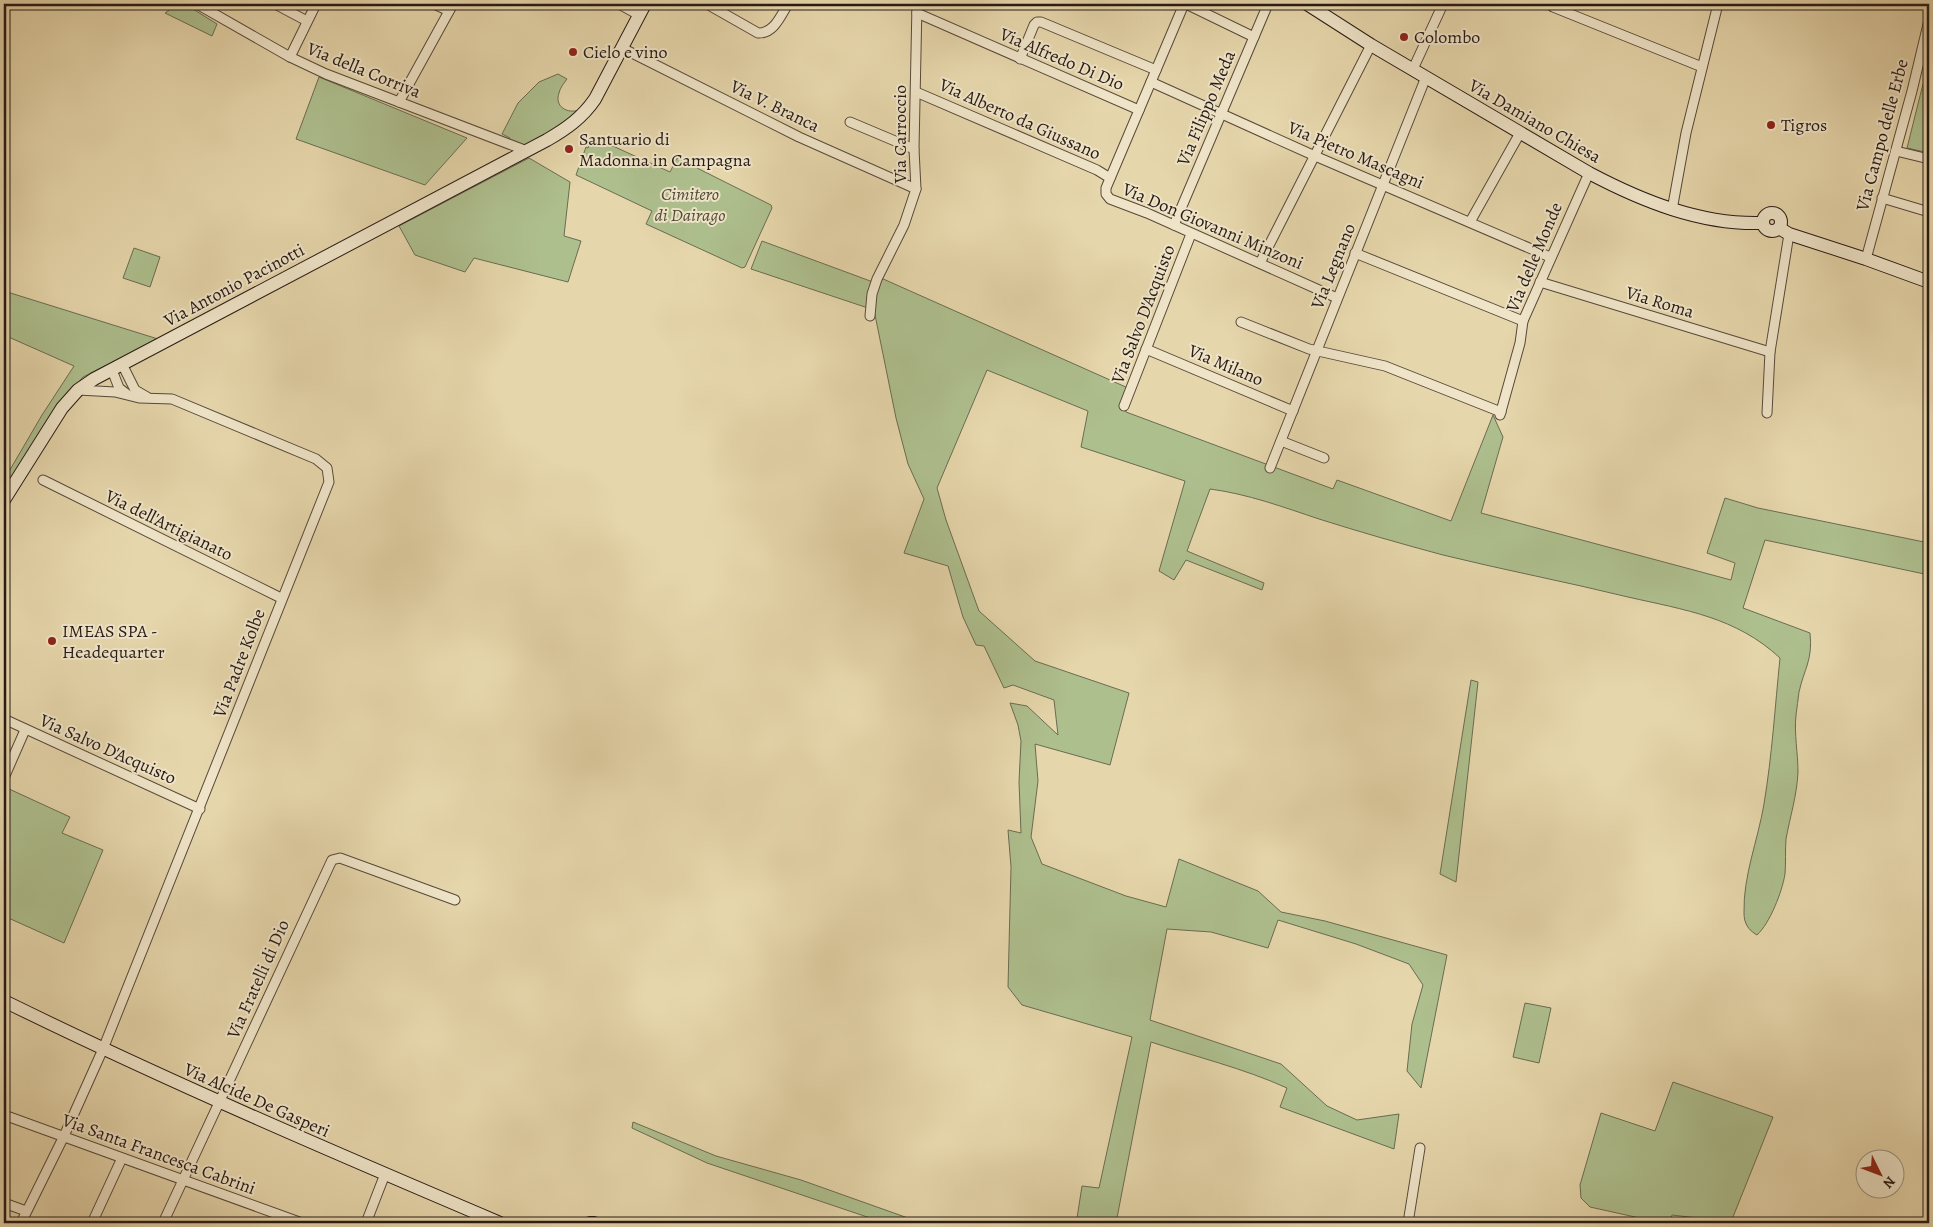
<svg xmlns="http://www.w3.org/2000/svg" width="1933" height="1227" font-family="Alegreya,serif">
<style>
.green{fill:#aebf8e;stroke:#6a6c52}
.lines{fill:none;stroke-linecap:round;stroke-linejoin:round}
.street-casing{stroke:#57493a;stroke-width:11}
.secondary-casing{stroke:#271a15;stroke-width:14}
.street{stroke:#efe4c8;stroke-width:9}
.secondary{stroke:#efe4c8;stroke-width:12}
.poi-dot{fill:#8f2418;stroke:#efe4c8;stroke-width:2}
.labels{text-anchor:middle;stroke-width:4;stroke-linejoin:round;paint-order:stroke}
.poi-label{font-size:18px;fill:#271a15;stroke:#efe4c8;text-anchor:start}
.street-label{font-size:18px;fill:#271a15;stroke:#efe4c8}
.park-label{font-size:18px;font-style:italic;fill:#504c39;stroke:#efe4c8}
</style>
<rect width="100%" height="100%" fill="#e6d6ab"/>
<filter id="stains"><feTurbulence type="fractalNoise" baseFrequency=".004" numOctaves="4"/><feColorMatrix values="0 0 0 0 .2 0 0 0 0 .09 0 0 0 0 .02 0 0 0 .5 -.17"/></filter>
<radialGradient id="worn" r=".72"><stop offset=".6" stop-color="#630" stop-opacity="0"/><stop offset="1" stop-color="#630" stop-opacity=".3"/></radialGradient>
<g class="green">
<polygon points="176,5 188,6 217,24 212,36 165,13"/>
<path d="M558,74l9,5c-3,4 -7,9 -8,14 -5,14 9,21 20,17l-11,13 -43,24 -17,-6 2,-3 -8,-4 16,-31 21,-21z"/>
<polygon points="319,77 467,138 425,185 296,139"/>
<polygon points="1923,84 1929,85 1929,153 1907,148"/>
<polygon points="593,137 670,172 677,158 771,205 772,208 745,267 742,268 646,224 652,211 576,175 586,147 588,148"/>
<polygon points="529,158 570,182 564,236 581,241 568,282 474,258 465,272 415,255 399,226"/>
<path d="M762,241l111,41 8,-4 247,110 -4,7 2,17 207,77 4,-9 114,41 42,-106 10,22 -22,76 250,67 4,-17 -28,-10 18,-55 33,10 171,35v32l-164,-35 -22,68 67,25c3,27 -6,36 -11,59 -1,8 -2,15 -3,23 -2,19 2,38 2,57 -1,23 -8,45 -12,67 -1,12 0,23 -1,35 -3,18 -15,49 -28,61 -9,-5 -13,-12 -13,-22 -1,-37 14,-73 20,-109 8,-48 11,-97 16,-146 -44,-41 -95,-48 -152,-61 -61,-15 -124,-27 -185,-42 -41,-11 -83,-23 -124,-36 -36,-12 -71,-25 -109,-30l-23,62 77,32 -2,7 -76,-30 -12,20 -15,-9 26,-90 -104,-34 7,-36 -101,-41 -50,118 9,32 33,91 56,50 94,32 -19,72 -75,-21 3,37 -7,56 11,27 84,32 40,11 13,-48 79,32 23,21 44,9 122,34 -26,133 -14,-17 5,-47 11,-39 -14,-21 -53,-20 -78,-24 -10,28 -57,-16 -44,-3 -17,91 131,44 46,42 30,14 42,-6 -5,35 -114,-42 7,-19c-44,-20 -91,-31 -136,-46l-35,181h-25l-14,-5 5,-32 17,2 33,-151 -110,-32 -14,-18 3,-120 -3,-37 13,3 -2,-51 2,-41 -3,-16 -8,-22 17,3 31,29 -4,-35 -41,-15 -9,3 -20,-42 -8,-1 -13,-28 -15,-51 -44,-13 20,-54 -16,-35 -12,-46 -22,-108 -123,-41z"/>
<polygon points="134,248 160,257 150,287 123,278"/>
<polygon points="4,291 158,339 83,377 51,414 4,496 4,480 42,415 74,366 4,335"/>
<polygon points="1471,680 1478,682 1456,882 1440,874"/>
<polygon points="7,788 70,817 62,833 103,850 64,943 4,916 4,796"/>
<polygon points="1525,1003 1551,1008 1539,1063 1513,1057"/>
<polygon points="1673,1082 1773,1117 1731,1222 1672,1215 1669,1223 1662,1223 1590,1207 1581,1198 1580,1185 1601,1113 1655,1131"/>
<polygon points="633,1122 716,1156 801,1180 922,1223 885,1223 707,1163 632,1128"/>
</g>
<g class="lines">
<defs>
<g id="street">
<polyline points="197,4 290,57 326,74 527,151"/>
<polyline points="275,4 307,21"/>
<polyline points="434,4 449,11"/>
<polyline points="619,4 639,15"/>
<path d="M707,4l51,29c16,1 23,-18 30,-29"/>
<polyline points="1184,4 1106,188 1106,194 1110,199 1147,213 1337,298"/>
<polyline points="1186,4 1254,37"/>
<polyline points="1549,4 1553,7 1702,67"/>
<polyline points="917,13 1139,110"/>
<polyline points="622,48 799,137 916,189"/>
<polyline points="290,57 316,4"/>
<polyline points="1020,59 1034,25 1037,22 1041,22 1156,70"/>
<polyline points="1413,69 1443,4"/>
<polyline points="1151,82 1315,156 1550,257"/>
<polyline points="916,92 1097,170 1110,178"/>
<polyline points="399,102 453,4"/>
<polyline points="850,122 914,149"/>
<polyline points="1896,151 1929,159"/>
<polyline points="1882,198 1929,212"/>
<polyline points="1672,210 1686,133 1718,4"/>
<polyline points="1470,222 1520,133"/>
<polyline points="1174,225 1268,4"/>
<polyline points="1355,253 1523,321"/>
<polyline points="1866,259 1912,91 1929,20"/>
<polyline points="1260,263 1371,45"/>
<polyline points="1540,282 1770,352"/>
<polyline points="870,316 872,294 877,279 904,225 916,189 914,149 917,4"/>
<polyline points="1241,322 1309,349 1385,366 1501,412"/>
<polyline points="1146,349 1293,411"/>
<polyline points="122,364 135,390 147,397"/>
<polyline points="112,370 119,388 127,394"/>
<polyline points="1124,406 1191,234"/>
<polyline points="1767,413 1770,352 1789,234"/>
<polyline points="1500,415 1520,343 1523,321 1589,173"/>
<polyline points="1281,441 1324,458"/>
<polyline points="1270,468 1426,77"/>
<polyline points="43,480 281,598"/>
<polyline points="4,719 200,809"/>
<polyline points="4,778 25,730"/>
<polyline points="4,1115 302,1223"/>
<polyline points="4,1203 26,1211"/>
<polyline points="21,1223 64,1136 103,1049 329,482 327,468 316,459 172,399 139,398 115,392 78,390"/>
<polyline points="92,1223 122,1158"/>
<polyline points="163,1223 332,860 340,858 455,900"/>
<polyline points="366,1223 385,1174"/>
<polyline points="1408,1223 1420,1148"/>
</g>
<g id="secondary">
<path d="M1307,4l64,41 218,128c53,28 112,52 173,50"/>
<circle cx="1772" cy="222" r="9"/>
<polyline points="1779,228 1789,234 1866,259 1929,282"/>
<path d="M4,500l58,-92 16,-18 16,-11 453,-239c19,-11 35,-22 48,-41l50,-95"/>
<path d="M4,1001c163,80 329,151 496,222"/>
<polyline points="590,1223 594,1223"/>
</g>
</defs>
<use href="#street" class="street-casing"/>
<use href="#secondary" class="secondary-casing"/>
<use href="#street" class="street"/>
<use href="#secondary" class="secondary"/>
</g>
<g class="poi-dot">
<circle cx="1404" cy="37" r="5"/>
<circle cx="573" cy="52" r="5"/>
<circle cx="1771" cy="125" r="5"/>
<circle cx="569" cy="149" r="5"/>
<circle cx="52" cy="641" r="5"/>
</g>
<g class="labels">
<g class="poi-label">
<text x="1414" y="43">Colombo</text>
<text x="583" y="58">Cielo e vino</text>
<text x="1781" y="131">Tigros</text>
<text x="579" y="145">Santuario di<tspan x="579" dy="21">Madonna in Campagna</tspan></text>
<text x="62" y="637">IMEAS SPA -<tspan x="62" dy="21">Headequarter</tspan></text>
</g>
<g class="street-label">
<text transform="translate(1062 59) rotate(23)" y="6">Via Alfredo Di Dio</text>
<text transform="translate(364 70) rotate(22)" y="6">Via della Corriva</text>
<text transform="translate(775 106) rotate(26)" y="6">Via V. Branca</text>
<text transform="translate(1206 108) rotate(-67)" y="6">Via Filippo Meda</text>
<text transform="translate(1020 119) rotate(24)" y="6">Via Alberto da Giussano</text>
<text transform="translate(1535 121) rotate(30)" y="6">Via Damiano Chiesa</text>
<text transform="translate(900 134) rotate(-90)" y="6">Via Carroccio</text>
<text transform="translate(1882 135) rotate(-75)" y="6">Via Campo delle Erbe</text>
<text transform="translate(1356 155) rotate(23)" y="6">Via Pietro Mascagni</text>
<text transform="translate(1213 226) rotate(23)" y="6">Via Don Giovanni Minzoni</text>
<text transform="translate(1534 257) rotate(-67)" y="6">Via delle Monde</text>
<text transform="translate(1333 266) rotate(-68)" y="6">Via Legnano</text>
<text transform="translate(234 285) rotate(-28)" y="6">Via Antonio Pacinotti</text>
<text transform="translate(1660 302) rotate(17)" y="6">Via Roma</text>
<text transform="translate(1143 314) rotate(-69)" y="6">Via Salvo D'Acquisto</text>
<text transform="translate(1226 365) rotate(23)" y="6">Via Milano</text>
<text transform="translate(169 525) rotate(26)" y="6">Via dell'Artigianato</text>
<text transform="translate(239 663) rotate(-69)" y="6">Via Padre Kolbe</text>
<text transform="translate(108 749) rotate(24)" y="6">Via Salvo D'Acquisto</text>
<text transform="translate(258 979) rotate(-66)" y="6">Via Fratelli di Dio</text>
<text transform="translate(257 1100) rotate(24)" y="6">Via Alcide De Gasperi</text>
<text transform="translate(159 1154) rotate(20)" y="6">Via Santa Francesca Cabrini</text>
</g>
<g class="park-label">
<text x="690" y="200">Cimitero<tspan x="690" dy="21">di Dairago</tspan></text>
</g>
</g>
<rect width="1933" height="1227" fill="none" stroke="#e6d6ab" stroke-width="20"/>
<rect x="5" y="5" width="1923" height="1217" fill="none" stroke="#271a15" stroke-width="2.5"/>
<rect x="10" y="10" width="1913" height="1207" fill="none" stroke="#271a15"/>
<g transform="translate(1880 1174) rotate(132)"><circle r="24" fill="#efe4c8" stroke="#9f9380"/>
<path d="M0-4L9 19L0 12L-9 19Z" fill="#8f2418"/>
<text y="-8" font-size="14" font-weight="bold" text-anchor="middle" fill="#271a15">N</text>
</g>
<rect width="100%" height="100%" filter="url(#stains)"/>
<rect width="100%" height="100%" fill="url(#worn)"/>
</svg>
